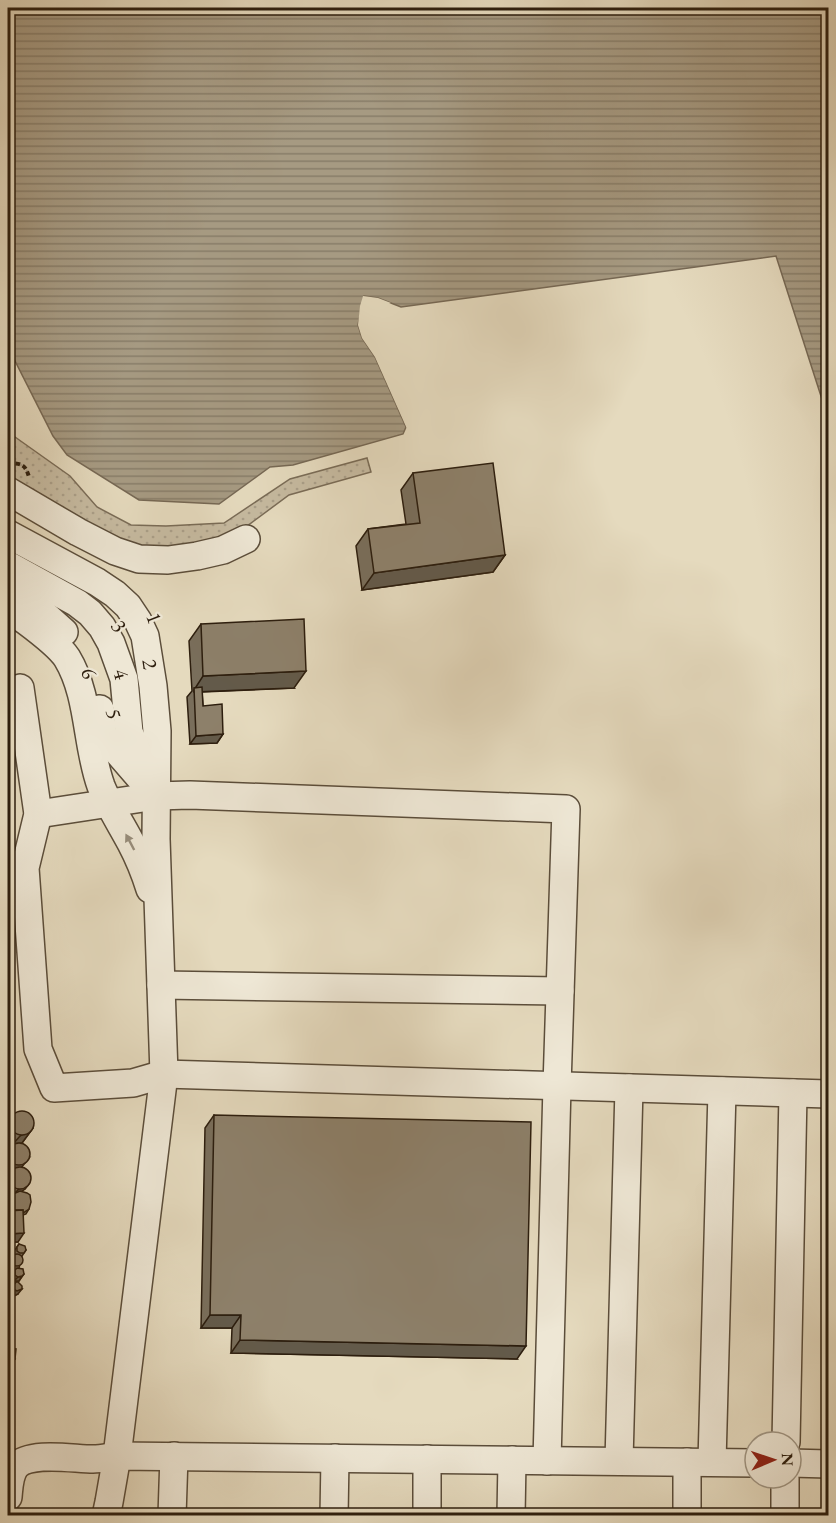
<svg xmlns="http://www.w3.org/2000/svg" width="836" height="1523" font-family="'EB Garamond',serif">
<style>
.grass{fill:url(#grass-dots);stroke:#7a6c57;stroke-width:1.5}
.water{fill:url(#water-rules);stroke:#766854;stroke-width:1.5}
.pier{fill:#e5dabe}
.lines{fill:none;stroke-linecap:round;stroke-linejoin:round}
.minor-casing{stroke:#5b4d3a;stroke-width:30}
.path{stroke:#2d1e0e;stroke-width:4;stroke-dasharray:4.5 3;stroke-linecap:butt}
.minor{stroke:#eee7d5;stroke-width:27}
.wall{fill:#796e5b;stroke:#2d1e0e;stroke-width:1.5}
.shaded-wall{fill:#635a4a;stroke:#2d1e0e;stroke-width:1.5}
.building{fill:#8d806a;stroke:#2d1e0e;stroke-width:1.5}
.oneway{fill:#978d7b}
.labels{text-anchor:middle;stroke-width:4.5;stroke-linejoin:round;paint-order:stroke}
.street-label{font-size:21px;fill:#2d1e0e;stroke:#eee7d5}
</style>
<defs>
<pattern id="grass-dots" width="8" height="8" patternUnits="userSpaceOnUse" patternTransform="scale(1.5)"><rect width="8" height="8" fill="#c6baa0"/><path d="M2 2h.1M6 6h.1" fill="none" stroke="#aa9f89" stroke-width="1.8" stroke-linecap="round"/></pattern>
<pattern id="water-rules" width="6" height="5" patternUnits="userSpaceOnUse" patternTransform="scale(1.5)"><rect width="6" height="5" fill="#a69a82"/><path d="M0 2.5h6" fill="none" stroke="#887d69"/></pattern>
</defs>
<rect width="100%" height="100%" fill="#e5dabe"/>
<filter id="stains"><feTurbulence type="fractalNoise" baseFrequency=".00333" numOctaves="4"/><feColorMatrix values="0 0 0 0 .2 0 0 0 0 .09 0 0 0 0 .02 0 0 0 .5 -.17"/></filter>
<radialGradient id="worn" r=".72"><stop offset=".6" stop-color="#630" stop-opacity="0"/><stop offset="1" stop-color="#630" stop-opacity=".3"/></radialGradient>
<polygon class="grass" points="8,432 70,476 97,507 131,525 166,526 224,523 290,479 367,458 371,472 289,495 247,526 192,549 131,547 8,479"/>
<polygon class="water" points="8,8 828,8 828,418 776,256 401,307 378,298 364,296 358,325 362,338 375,357 406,427 403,434 293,465 270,467 219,504 139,500 67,455 53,436 8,347"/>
<polygon class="pier" points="363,296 378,298 391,303 388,304 365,300 361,325 365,337 378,356 409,426 408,431 375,357 362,338 358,325 360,306"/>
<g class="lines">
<defs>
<g id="minor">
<polyline points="8,491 78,532 115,551 139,559 168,560 197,556 223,550 246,539"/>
<polyline points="8,534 97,582 115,594 128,606 138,621 145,636 153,686 157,731 156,839 164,1074 117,1456 109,1502 106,1516"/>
<polyline points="8,565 77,603 90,613 102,627 111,643 124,679 129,732 152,787"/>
<polyline points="8,573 23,587 45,615 64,632"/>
<path d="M8,607c16,14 47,33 59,51 23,38 19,87 34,128 8,20 20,38 30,57 8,15 14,30 19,46"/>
<polyline points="20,688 38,814 25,868 38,1049 54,1088 133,1083 164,1074 828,1094"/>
<polyline points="100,709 103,735 141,779"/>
<polyline points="38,814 156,796 190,795 566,809 557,1086 547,1461"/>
<polyline points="161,985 560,991"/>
<polyline points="786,1442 793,1093"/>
<polyline points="619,1461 629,1088"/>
<polyline points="712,1462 722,1091"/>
<polyline points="791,1463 828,1464"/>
<path d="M8,1497c1,-10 1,-23 8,-31 15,-15 57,-7 77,-7 8,0 16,-2 24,-3l638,7"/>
<polyline points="172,1516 174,1456"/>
<polyline points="334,1516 335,1458"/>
<polyline points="427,1516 427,1459"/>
<polyline points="511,1516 512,1460"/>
<polyline points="687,1516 687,1462"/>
<polyline points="785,1516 785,1478"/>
</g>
</defs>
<use href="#minor" class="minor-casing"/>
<path class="path" d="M8,463c13,1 17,0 21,14"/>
<use href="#minor" class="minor"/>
</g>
<g class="wall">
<polygon points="413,473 505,555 493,572 362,590 356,546 368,529 406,524 401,490"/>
<polygon points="201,624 294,688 202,692 203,706 223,734 217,743 190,744 187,697 192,691 189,641"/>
<polygon points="214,1115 517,1359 231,1353 232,1328 201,1328 205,1128"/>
<polygon points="11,1116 33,1128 22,1143 22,1167 28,1185 25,1189 22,1191 29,1209 26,1214 23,1215 18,1242 8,1242 8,1203 13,1194 15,1193 9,1190 8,1187 8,1176 14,1168 11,1169 8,1165 8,1151 14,1144 8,1141 8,1121"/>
<polygon points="19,1244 26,1250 22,1256 19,1268 24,1274 19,1281 14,1281 12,1279 12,1275 14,1272 8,1269 8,1263 11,1256 14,1255 14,1251"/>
<polygon points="16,1282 18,1294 14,1296 12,1295 10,1290"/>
</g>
<g class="shaded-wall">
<polygon points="505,555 493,572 362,590 374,573"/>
<polygon points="306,671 294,688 194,692 194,690 203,676"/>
<polygon points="223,734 217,743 190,744 196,736"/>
<polygon points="33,1128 22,1143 13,1144 20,1136"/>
<polygon points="29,1158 21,1168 11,1169 14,1164"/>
<polygon points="28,1185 25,1189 19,1193 15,1193 19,1189"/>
<polygon points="24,1233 18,1242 8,1242 8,1234"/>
<polygon points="22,1276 19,1281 14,1281 18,1277"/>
<polygon points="22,1289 18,1294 14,1296 12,1295 15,1290"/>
<polygon points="210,1315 241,1315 232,1328 201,1328"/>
<polygon points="240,1340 526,1346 517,1359 231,1353"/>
<polygon points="8,1358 15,1359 12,1364 8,1363"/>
</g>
<g class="building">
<polygon points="493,463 505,555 374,573 368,529 420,523 413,473"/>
<polygon points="304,619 306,671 203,676 201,624"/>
<polygon points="202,687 203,706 222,704 223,734 196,736 194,688"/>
<circle cx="22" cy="1123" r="12"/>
<polygon points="214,1115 531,1122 526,1346 240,1340 241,1315 210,1315"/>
<circle cx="19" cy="1154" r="11"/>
<circle cx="20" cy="1178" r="11"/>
<polygon points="20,1191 27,1193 30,1195 31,1202 29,1209 23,1213 23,1210 14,1210 11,1207 10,1200 13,1194"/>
<polygon points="23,1210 24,1233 8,1234 8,1211"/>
<polygon points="19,1244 25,1246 26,1250 24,1253 20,1253 17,1251 17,1247"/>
<circle cx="17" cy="1260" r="6"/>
<polygon points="17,1268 23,1269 24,1274 22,1276 18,1277 15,1275 15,1270"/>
<polygon points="16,1282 18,1282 22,1286 22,1289 17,1291 15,1290 13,1286"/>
<polygon points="9,1348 16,1349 15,1359 8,1358"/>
</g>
<defs><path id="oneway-solid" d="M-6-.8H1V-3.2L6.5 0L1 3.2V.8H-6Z" transform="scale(1.5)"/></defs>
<use class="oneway" href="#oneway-solid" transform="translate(130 842) rotate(-118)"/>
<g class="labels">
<g class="street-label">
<text transform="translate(154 618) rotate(69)" y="7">1</text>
<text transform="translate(119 626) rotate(61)" y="7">3</text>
<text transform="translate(150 664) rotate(82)" y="7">2</text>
<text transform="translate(89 673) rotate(66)" y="7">6</text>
<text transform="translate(121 674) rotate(75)" y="7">4</text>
<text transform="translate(114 714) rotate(82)" y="7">5</text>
</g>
</g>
<rect width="836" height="1523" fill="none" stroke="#e5dabe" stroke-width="30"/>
<rect x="9" y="9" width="818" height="1505" fill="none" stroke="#2d1e0e" stroke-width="3"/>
<rect x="15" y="15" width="806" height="1493" fill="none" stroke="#2d1e0e" stroke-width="1.5"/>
<g transform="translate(773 1460) rotate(88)"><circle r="28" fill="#eee7d5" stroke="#a19785" stroke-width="1.5"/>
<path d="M0-4.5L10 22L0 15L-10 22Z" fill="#8f2418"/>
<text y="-9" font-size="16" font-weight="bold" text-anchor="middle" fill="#2d1e0e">N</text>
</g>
<rect width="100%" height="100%" filter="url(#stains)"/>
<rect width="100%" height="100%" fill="url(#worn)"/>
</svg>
